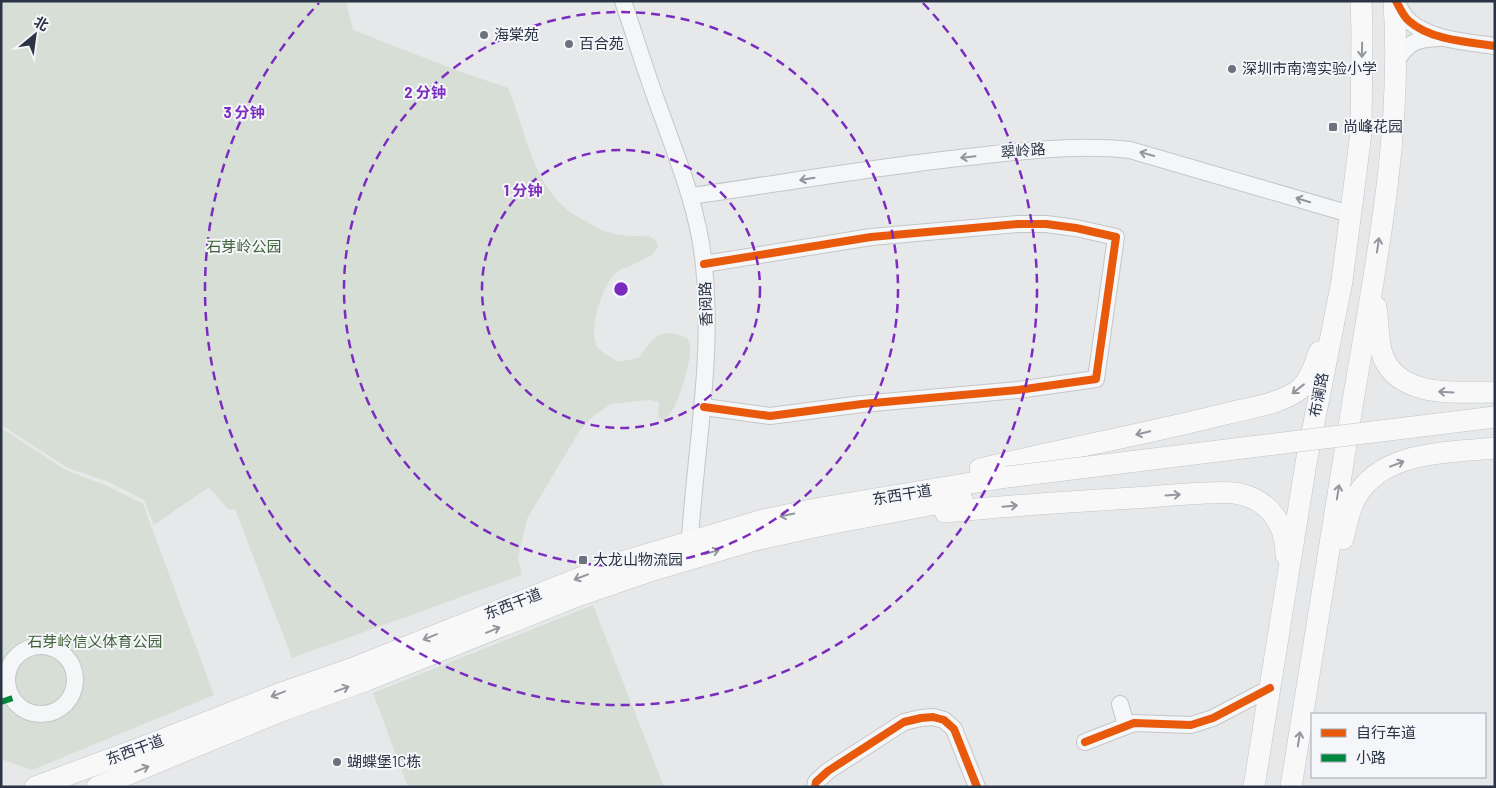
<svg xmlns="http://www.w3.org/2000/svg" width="1496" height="788" font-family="Barlow,'Noto Sans SC',sans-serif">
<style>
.green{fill:#d6ded6}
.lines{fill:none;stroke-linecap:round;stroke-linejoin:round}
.minor-casing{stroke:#c4c6c8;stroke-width:18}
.major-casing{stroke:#c2c5c8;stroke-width:22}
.minor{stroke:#f5f6f7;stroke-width:16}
.major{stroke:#f8f8f8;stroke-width:21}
.major-bridge-casing{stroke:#c2c5c8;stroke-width:22;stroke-linecap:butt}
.major-bridge{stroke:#f8f8f8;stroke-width:21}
.quiet{stroke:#00873e;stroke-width:6;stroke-dasharray:12 6;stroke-linecap:butt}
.cycleway-casing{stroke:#f4f6f9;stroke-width:11}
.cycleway{stroke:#e8590c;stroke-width:8}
.oneway{stroke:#92969e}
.oneway2{stroke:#90959e}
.ring{fill:none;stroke:#7b2cbf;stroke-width:2.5;stroke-dasharray:9 6}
.poi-dot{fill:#6c737f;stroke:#f4f6f9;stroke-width:2}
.labels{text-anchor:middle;stroke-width:4;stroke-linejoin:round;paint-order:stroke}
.poi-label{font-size:15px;fill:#2b3445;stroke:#f4f6f9;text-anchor:start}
.street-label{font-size:15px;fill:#2b3445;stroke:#f4f6f9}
.park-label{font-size:15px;fill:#3f6138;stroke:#f4f6f9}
.centre{fill:#7b2cbf;stroke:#f4f6f9;stroke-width:2.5}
.ring-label{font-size:15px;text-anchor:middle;font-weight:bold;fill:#7b2cbf;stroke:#f4f6f9;stroke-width:4;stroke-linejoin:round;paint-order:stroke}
</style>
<rect width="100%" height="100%" fill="#e6e8ea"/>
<g class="green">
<path d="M1,1h345l7,29 108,42 47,16c19,45 25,104 72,130 19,11 27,16 49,18 8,1 24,-3 28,7 4,15 -31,22 -40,29 -15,12 -31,62 -18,77 5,5 14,9 19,13l21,-4c14,-22 22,-31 48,-20 1,3 3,5 3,7 2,15 -13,70 -27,75l-5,-3 1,-15 -10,-2 -38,4 -19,13 -12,13 -53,89 -9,39 4,17 -230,83 -57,-149 -6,1 -20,-23 -55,38 -10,-25 -35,-18 -41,-14 -67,-43z"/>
<polygon points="1,428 66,470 107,486 143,504 214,695 32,770 1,759"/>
<polygon points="593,605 664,787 408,787 373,693"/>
</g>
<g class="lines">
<defs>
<g id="minor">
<path d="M623,1c13,38 24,75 38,112 18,50 38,99 43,153 10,96 -10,191 -15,287"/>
<path d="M1396,1c4,7 7,15 13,20 21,19 59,21 86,25"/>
<path d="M1395,63c13,-21 20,-24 45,-25"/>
<path d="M691,196c92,-13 184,-29 277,-39 54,-6 108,-13 162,-7l220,64"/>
<polyline points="704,407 770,416 862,404 1018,390 1096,379 1116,237 1076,228 1046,224 1018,224 871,237 704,264"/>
<circle cx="41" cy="680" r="34"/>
<polyline points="1120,704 1126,725"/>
<polyline points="1085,742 1134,723 1191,725 1213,718 1270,688"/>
<polyline points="815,787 816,782 828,771 904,722 921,718 933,717 944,720 954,729 977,787"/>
</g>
<g id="major">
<path d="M1376,307c2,14 2,30 5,43 12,49 76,42 114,42"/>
<path d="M980,469c83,-20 166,-35 249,-56 21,-5 54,-10 71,-24 10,-9 15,-24 19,-37"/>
<path d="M945,512c68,-7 136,-11 204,-15 19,-2 38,-3 57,-4 11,0 23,-2 34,1 30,7 46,31 46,61"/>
<path d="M1343,539c3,-14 6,-28 12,-40 26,-49 93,-46 140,-51"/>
<polyline points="35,787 151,744 279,694 351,669 615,564 763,520 821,508 1007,477"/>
<polyline points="97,787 281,711 367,680 577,596 647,572 751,541 823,525 962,499"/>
<polyline points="1254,787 1306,463 1342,281 1361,133 1362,32 1361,1"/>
<path d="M1291,787c21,-129 41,-258 62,-386 22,-132 50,-266 41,-400"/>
</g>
</defs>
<use href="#minor" class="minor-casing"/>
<use href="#major" class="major-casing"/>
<use href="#minor" class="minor"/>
<use href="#major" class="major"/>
<defs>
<polyline id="major-bridge" points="1007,477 1495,417"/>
</defs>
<use href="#major-bridge" class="major-bridge-casing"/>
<use href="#major-bridge" class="major-bridge"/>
<g class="quiet">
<polyline points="41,646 42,635"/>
<polyline points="1,702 13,698"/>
</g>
<defs>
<g id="cycleway">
<path d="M1396,1c4,7 7,15 13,20 21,19 59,21 86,25"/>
<polyline points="704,407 770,416 862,404 1018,390 1096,379 1116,237 1076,228 1046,224 1018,224 871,237 704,264"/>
<polyline points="1085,742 1134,723 1191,725 1213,718 1270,688"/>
<polyline points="815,787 816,782 828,771 904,722 921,718 933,717 944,720 954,729 977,787"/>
</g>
</defs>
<use href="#cycleway" class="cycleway-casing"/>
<use href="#cycleway" class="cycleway"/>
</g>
<defs><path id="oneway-shaft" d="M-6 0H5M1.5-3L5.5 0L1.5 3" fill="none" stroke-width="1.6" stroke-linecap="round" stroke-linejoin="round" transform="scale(1.25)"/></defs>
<g class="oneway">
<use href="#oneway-shaft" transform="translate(1362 50) rotate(91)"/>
<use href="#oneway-shaft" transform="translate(1378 245) rotate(-82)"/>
<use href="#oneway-shaft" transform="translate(1298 389) rotate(142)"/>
<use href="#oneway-shaft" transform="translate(1446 392) rotate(-177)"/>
<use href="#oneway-shaft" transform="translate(1143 433) rotate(167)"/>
<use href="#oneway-shaft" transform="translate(1397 464) rotate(-21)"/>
<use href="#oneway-shaft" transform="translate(1338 492) rotate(-81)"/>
<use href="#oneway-shaft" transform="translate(1173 495) rotate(-4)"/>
<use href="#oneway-shaft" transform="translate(1010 506) rotate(-5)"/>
<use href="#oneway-shaft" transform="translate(787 515) rotate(168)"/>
<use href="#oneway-shaft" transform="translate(712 552) rotate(-15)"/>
<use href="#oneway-shaft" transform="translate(581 577) rotate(159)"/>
<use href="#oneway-shaft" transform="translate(493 630) rotate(-22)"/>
<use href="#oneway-shaft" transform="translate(430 637) rotate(158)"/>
<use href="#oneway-shaft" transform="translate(342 689) rotate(-20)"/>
<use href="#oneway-shaft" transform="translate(278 694) rotate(159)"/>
<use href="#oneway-shaft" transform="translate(1299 739) rotate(-81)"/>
<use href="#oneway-shaft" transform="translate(142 769) rotate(-22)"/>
</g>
<g class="oneway2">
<use href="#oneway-shaft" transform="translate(1147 154) rotate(-165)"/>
<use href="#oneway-shaft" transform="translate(968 157) rotate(174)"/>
<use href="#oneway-shaft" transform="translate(807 179) rotate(171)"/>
<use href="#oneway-shaft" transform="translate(1303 200) rotate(-163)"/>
</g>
<g class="ring">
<circle cx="621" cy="289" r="139"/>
<circle cx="621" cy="289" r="277"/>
<path d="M923 3A416 416 0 1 1 319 3"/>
</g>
<g class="poi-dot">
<circle cx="484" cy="35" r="5"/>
<circle cx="569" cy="44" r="5"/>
<circle cx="1232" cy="69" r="5"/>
<rect x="1328" y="122" width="10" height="10" rx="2.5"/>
<rect x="578" y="555" width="10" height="10" rx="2.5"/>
<circle cx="337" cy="762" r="5"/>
</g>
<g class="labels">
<g class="poi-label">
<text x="494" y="40">海棠苑</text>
<text x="579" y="49">百合苑</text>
<text x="1242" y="74">深圳市南湾实验小学</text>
<text x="1343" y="132">尚峰花园</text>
<text x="593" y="565">大龙山物流园</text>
<text x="347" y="767">蝴蝶堡1C栋</text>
</g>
<g class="street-label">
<text transform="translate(1023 151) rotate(-5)" y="5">翠岭路</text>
<text transform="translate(706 304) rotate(-92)" y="5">香阅路</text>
<text transform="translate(1319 395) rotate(-79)" y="5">布澜路</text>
<text transform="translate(902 495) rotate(-9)" y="5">东西干道</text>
<text transform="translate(513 604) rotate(-21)" y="5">东西干道</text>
<text transform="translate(135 750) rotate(-20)" y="5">东西干道</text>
</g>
<g class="park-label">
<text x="244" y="252">石芽岭公园</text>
<text x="95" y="647">石芽岭信义体育公园</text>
</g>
</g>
<circle cx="621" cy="289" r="8" class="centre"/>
<g class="ring-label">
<text x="425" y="98">2 分钟</text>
<text x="244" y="118">3 分钟</text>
<text x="523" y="196">1 分钟</text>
</g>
<rect width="1496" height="788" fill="none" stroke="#2b3445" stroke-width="5"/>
<rect x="1311" y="713" width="175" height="65" fill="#f4f6f9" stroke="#a4a8b1"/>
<rect x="1321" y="729" width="25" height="8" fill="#e8590c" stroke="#a4a8b1"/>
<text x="1356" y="738" font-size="15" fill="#2b3445">自行车道</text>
<rect x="1321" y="754" width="25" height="8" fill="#00873e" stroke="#a4a8b1"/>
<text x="1356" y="763" font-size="15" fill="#2b3445">小路</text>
<g transform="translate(35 35) rotate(29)" stroke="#f4f6f9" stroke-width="4" paint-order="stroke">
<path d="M0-4L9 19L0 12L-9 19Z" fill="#2b3445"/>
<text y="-8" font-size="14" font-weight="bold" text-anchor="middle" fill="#2b3445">北</text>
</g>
</svg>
